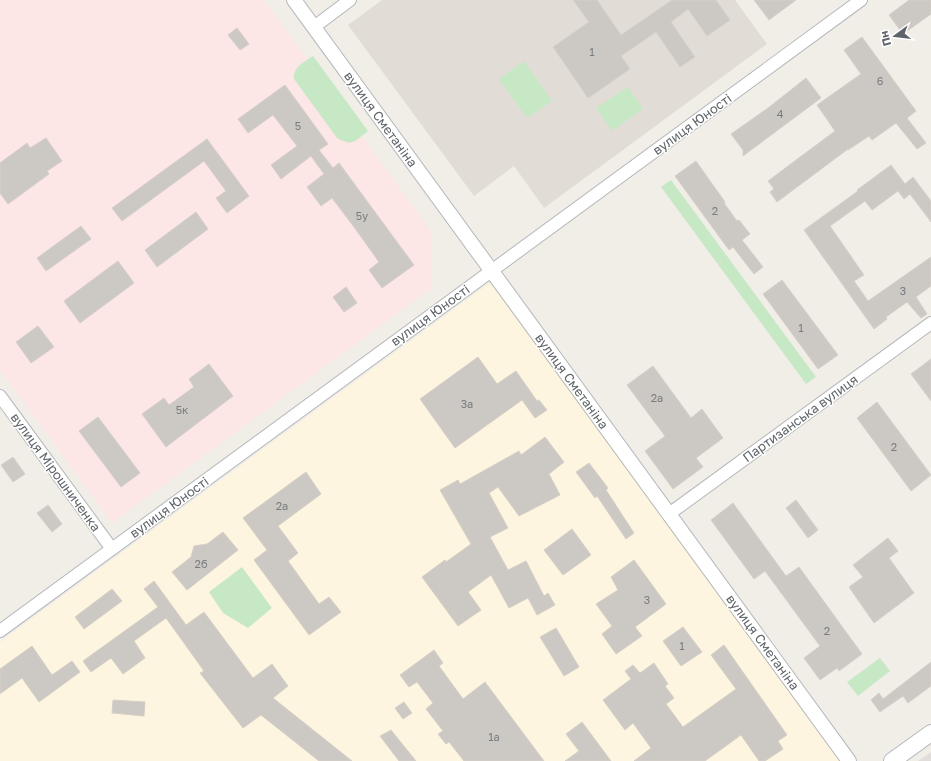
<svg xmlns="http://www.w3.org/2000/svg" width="931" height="761" font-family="'Golos Text',sans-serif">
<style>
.commercial{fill:#fef5e0}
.industrial{fill:#e0ddda}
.education{fill:#e1ddd6}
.medical{fill:#fce6e6}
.green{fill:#c7e8c5}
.building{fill:#ccc9c5;stroke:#d6d0c6}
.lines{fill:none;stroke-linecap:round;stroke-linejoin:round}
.minor-casing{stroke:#b5b8bc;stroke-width:14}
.tertiary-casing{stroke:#b5b8bc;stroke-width:16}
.secondary-casing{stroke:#b4b8bc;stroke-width:18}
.minor{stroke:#fff;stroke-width:12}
.tertiary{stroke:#fff;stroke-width:14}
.secondary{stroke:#fff;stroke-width:16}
.labels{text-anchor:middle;stroke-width:3;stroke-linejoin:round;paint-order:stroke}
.number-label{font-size:11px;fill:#7a7d7f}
.street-label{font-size:13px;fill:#5f6468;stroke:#fff}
</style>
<rect width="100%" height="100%" fill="#f1eee8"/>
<polygon class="commercial" points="491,282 845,761 0,761 0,642"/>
<polygon class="industrial" points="931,752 931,761 918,761"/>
<polygon class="education" points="382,0 735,0 767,44 544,208 514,166 474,196 348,25"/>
<polygon class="medical" points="0,0 264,0 432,233 432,288 112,523 0,370"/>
<g class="green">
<path d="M313,56l55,75c-13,10 -15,16 -31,7l-43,-59c-1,-12 10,-17 19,-23z"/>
<polygon points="524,61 552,101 527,118 499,79"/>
<polygon points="628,87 643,109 612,131 596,108"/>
<polygon points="671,180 816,377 806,384 661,187"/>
<polygon points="242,567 272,608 248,628 223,613 209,592"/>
<polygon points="880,658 890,671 858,696 847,682"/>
</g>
<g class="building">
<polygon points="573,0 597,0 621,35 672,0 716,0 730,20 707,36 688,9 671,22 695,57 680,67 656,32 621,56 630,69 588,98 553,47 589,22"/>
<polygon points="754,0 796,0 769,20"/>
<polygon points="909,0 931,0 931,14 903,34 889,15"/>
<polygon points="237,28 249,44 240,50 228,35"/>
<polygon points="862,37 916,111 907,118 926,143 917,149 896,123 872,140 869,136 848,150 848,149 777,202 770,192 774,189 768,181 835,131 817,105 861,74 844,50"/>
<polygon points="806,78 821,98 743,156 743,150 731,134 768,108"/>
<polygon points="285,85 328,144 319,150 333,168 339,163 414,265 382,288 369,270 379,262 354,227 332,198 321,206 307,187 324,174 311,156 281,179 271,165 297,146 273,115 248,133 238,119"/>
<polygon points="46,138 62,161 47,171 49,174 8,204 0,193 0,163 27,143 30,148"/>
<polygon points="207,139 249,196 227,213 216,198 226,191 204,161 122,221 112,208"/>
<polygon points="696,161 725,202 724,203 737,221 739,220 750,234 742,240 763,267 754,274 733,247 729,250 675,176"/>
<polygon points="891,165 905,184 913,177 931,201 931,222 910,194 904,199 898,191 872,210 865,201 830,226 864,275 854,281 868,301 931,257 931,286 916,297 927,314 921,318 907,302 886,317 887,319 874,329 804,230 858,191 857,190"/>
<polygon points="196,212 208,229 157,267 145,250"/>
<polygon points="81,226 91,239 46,271 37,258"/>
<polygon points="118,261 134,283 80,323 64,301"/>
<polygon points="782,280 838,355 818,369 763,294"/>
<polygon points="346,287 357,303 344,312 333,297"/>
<polygon points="38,326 54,347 31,363 16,342"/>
<polygon points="478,357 497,384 516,371 537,401 539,400 547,410 535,418 522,400 455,448 420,399"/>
<polygon points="931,359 931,401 911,374"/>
<polygon points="209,364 233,396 166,447 142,414 164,398 169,405 194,387 189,379"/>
<polygon points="653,366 691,418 702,409 723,438 696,458 703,467 673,489 645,451 665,436 627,385"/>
<polygon points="877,402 931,475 911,491 857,418"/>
<polygon points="98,417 140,473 121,487 79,431"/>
<polygon points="545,437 564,462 549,474 560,495 519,516 498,487 489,493 508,528 490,537 508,570 526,561 544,596 548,593 555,605 537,615 528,598 509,608 491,575 468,592 481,610 458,626 422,577 445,560 446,562 471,544 440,490 458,480 460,484 519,451 521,455"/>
<polygon points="13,457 25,474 13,482 1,465"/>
<polygon points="589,463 608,488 606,490 634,533 626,539 597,496 595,498 576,472"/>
<polygon points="306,472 321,494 278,526 298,553 288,561 319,604 329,597 341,612 309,635 254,560 267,550 243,518"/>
<polygon points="796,500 818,530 808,538 786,508"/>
<polygon points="733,503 786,576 799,567 862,654 839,671 837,668 820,680 804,658 820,646 765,571 754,579 711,520"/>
<polygon points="48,505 62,524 52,532 37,513"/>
<polygon points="572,529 591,555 563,575 544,550"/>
<polygon points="223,532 238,550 187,590 172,572 191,557 194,546 207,544"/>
<polygon points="888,538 898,551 889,558 914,593 874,623 849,587 863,577 853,565"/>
<polygon points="634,560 666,604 635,627 642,636 616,654 602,634 612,626 596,604 618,590 611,577"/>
<polygon points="154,581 186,625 204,612 253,678 272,664 288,686 273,698 352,761 319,761 261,715 243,728 200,673 204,671 166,618 134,641 145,658 123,674 111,658 91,672 83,661 158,607 144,589"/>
<polygon points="112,589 122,601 84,629 75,617"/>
<polygon points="683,627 702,652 681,666 663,641"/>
<polygon points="556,628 579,667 564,676 540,637"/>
<polygon points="724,645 787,735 778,741 783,749 765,761 759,761 741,735 705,761 634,761 651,748 633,723 625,730 603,700 631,679 625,671 633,665 640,673 654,663 668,684 665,686 674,698 666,704 683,727 736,689 711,655"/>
<polygon points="32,646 52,675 72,661 80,672 39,702 22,678 0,694 0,669"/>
<polygon points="434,650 443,663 439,666 463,699 485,682 544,761 464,761 449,742 446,744 438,734 443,731 426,709 433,703 417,682 409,687 400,675"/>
<polygon points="931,662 931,686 908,703 903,696 880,712 871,700 879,693 883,699"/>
<polygon points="113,700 145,702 144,716 112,713"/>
<polygon points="404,702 412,713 403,719 395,708"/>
<polygon points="582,722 611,761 565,761 579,751 566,734"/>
<polygon points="391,730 416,761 399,761 380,736"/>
</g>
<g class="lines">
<defs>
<g id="minor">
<polyline points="314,27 350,0"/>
<polyline points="0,396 112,549"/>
<polyline points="669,514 931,323"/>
<polyline points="0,631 861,0"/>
</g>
<polyline id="tertiary" points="294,0 849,761"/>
<polyline id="secondary" points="892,761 931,733"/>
</defs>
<use href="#minor" class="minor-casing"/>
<use href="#tertiary" class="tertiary-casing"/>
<use href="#secondary" class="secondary-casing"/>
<use href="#minor" class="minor"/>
<use href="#tertiary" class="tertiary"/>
<use href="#secondary" class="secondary"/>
</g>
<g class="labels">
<g class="number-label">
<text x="592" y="56">1</text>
<text x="880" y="85">6</text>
<text x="780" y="118">4</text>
<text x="298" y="130">5</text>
<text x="715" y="215">2</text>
<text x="362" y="220">5у</text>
<text x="903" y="295">3</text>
<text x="801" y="332">1</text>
<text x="657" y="402">2а</text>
<text x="467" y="408">3а</text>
<text x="182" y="414">5к</text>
<text x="894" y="451">2</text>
<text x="282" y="510">2а</text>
<text x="201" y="568">2б</text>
<text x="647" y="604">3</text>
<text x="827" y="635">2</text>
<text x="682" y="650">1</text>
<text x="494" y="741">1а</text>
</g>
<g class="street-label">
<text transform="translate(381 119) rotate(54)" y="5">вулиця Сметаніна</text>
<text transform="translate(692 124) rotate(-36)" y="5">вулиця Юності</text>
<text transform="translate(430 315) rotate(-36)" y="5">вулиця Юності</text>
<text transform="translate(572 381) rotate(54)" y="5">вулиця Сметаніна</text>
<text transform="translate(800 418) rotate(-36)" y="5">Партизанська вулиця</text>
<text transform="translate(56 472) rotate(54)" y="5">вулиця Мірошниченка</text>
<text transform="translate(169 507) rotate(-36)" y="5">вулиця Юності</text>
<text transform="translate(763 642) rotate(54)" y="5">вулиця Сметаніна</text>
</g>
</g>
<g transform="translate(895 36) rotate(255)" stroke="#ffffff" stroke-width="3" paint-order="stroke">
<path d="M0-3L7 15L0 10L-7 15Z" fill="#5f6468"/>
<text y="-6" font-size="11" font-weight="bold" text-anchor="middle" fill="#5f6468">Пн</text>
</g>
</svg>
